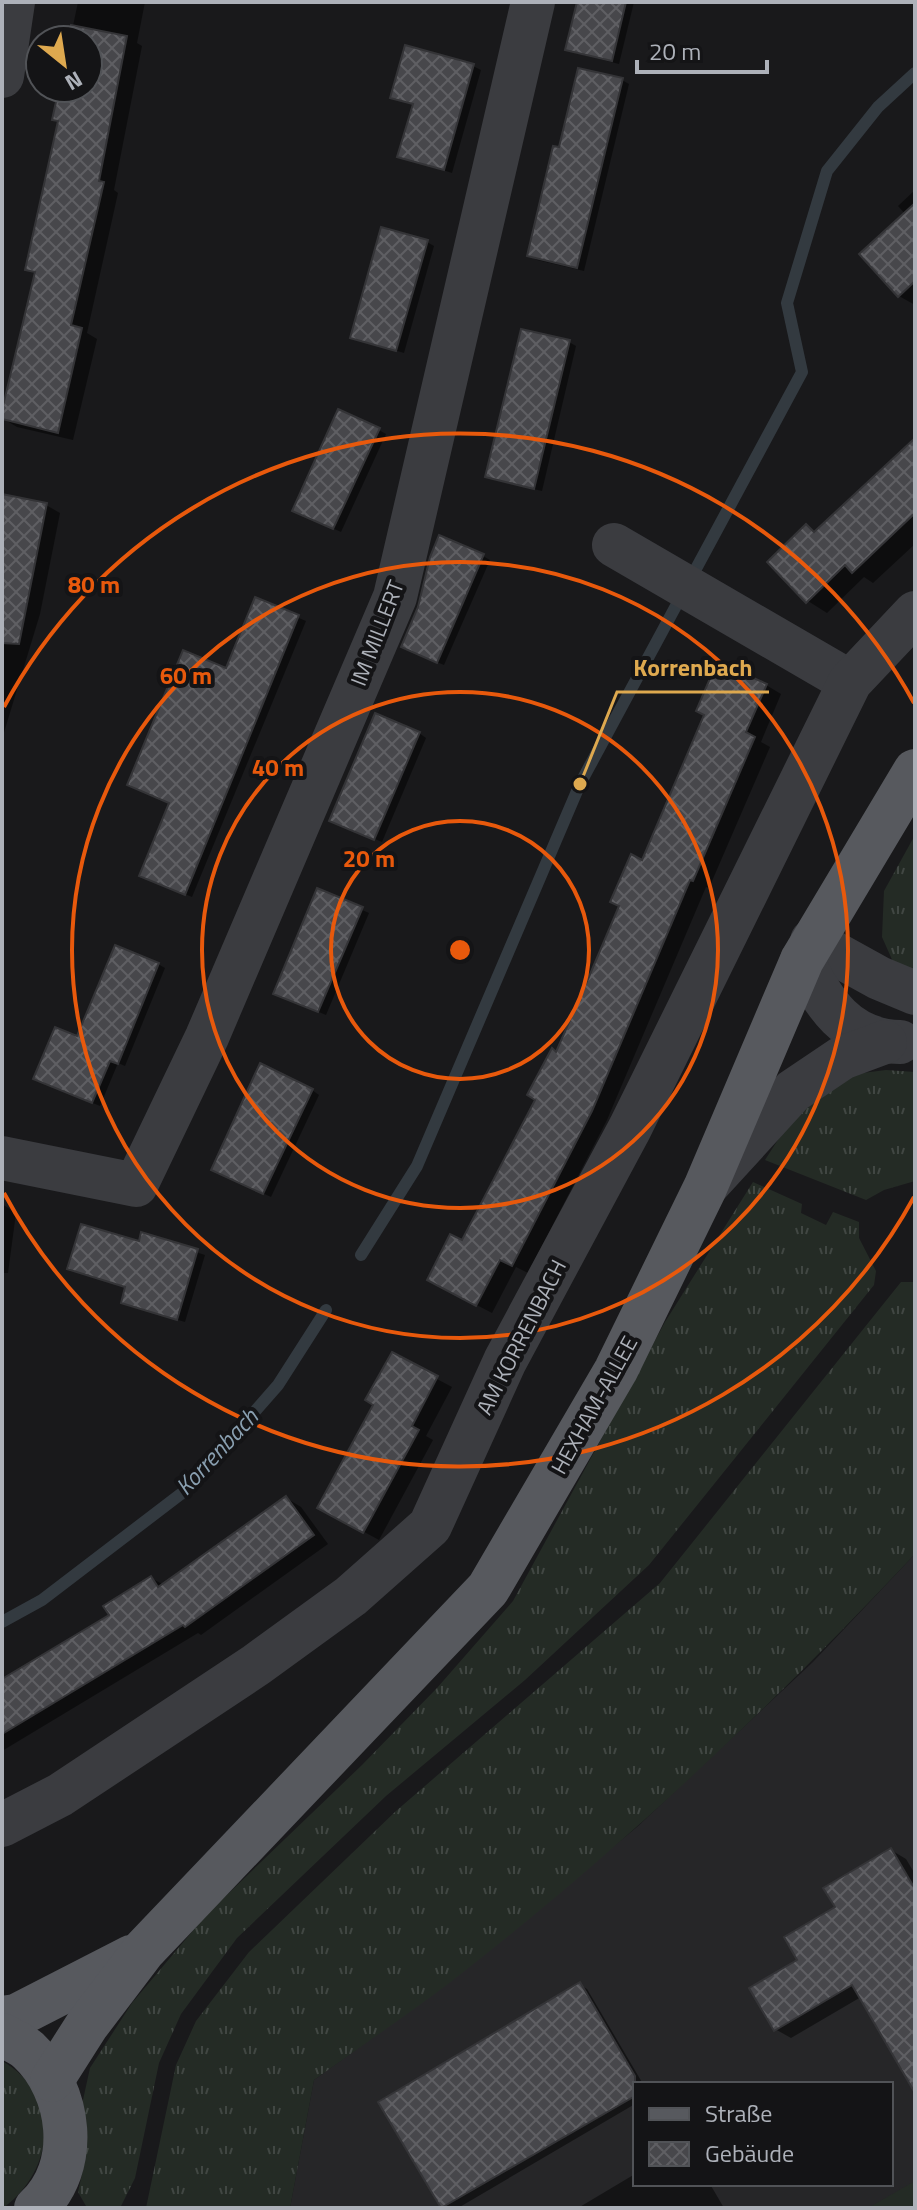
<svg xmlns="http://www.w3.org/2000/svg" width="917" height="2210" font-family="'Titillium Web',sans-serif">
<style>
.built{fill:#262628;fill-rule:evenodd}
.grass{fill:url(#grass-tufts)}
.pitch{fill:#242b25}
.shadow{fill:#0007}
.lines{fill:none;stroke-linecap:round;stroke-linejoin:round}
.stream{stroke:#333a40;stroke-width:12}
.building{fill:url(#building-cross-hatch);stroke:#343437;stroke-width:2}
.minor{stroke:#3b3c40;stroke-width:44}
.major{stroke:#57595e;stroke-width:44}
.ring{fill:none;stroke:#e8590c;stroke-width:4}
.labels{text-anchor:middle;stroke-width:8;stroke-linejoin:round;paint-order:stroke}
.street-label{font-size:22px;fill:#adb1b9;stroke:#141416}
.water-label{font-size:24px;font-style:italic;fill:#899fb0;stroke:#141416}
.centre{fill:#e8590c;stroke:#141416;stroke-width:4}
.ring-label{font-size:24px;text-anchor:middle;font-weight:bold;fill:#e8590c;stroke:#141416;stroke-width:8;stroke-linejoin:round;paint-order:stroke}
.leader{fill:none;stroke:#dea94f;stroke-width:3}
.callout-dot{fill:#dea94f;stroke:#141416;stroke-width:3}
.callout-label{font-size:24px;text-anchor:middle;font-weight:bold;fill:#dea94f;stroke:#141416;stroke-width:8;stroke-linejoin:round;paint-order:stroke}
</style>
<defs>
<pattern id="grass-tufts" width="24" height="20" patternUnits="userSpaceOnUse" patternTransform="scale(2)"><rect width="24" height="20" fill="#242b25"/><path d="M3 7l-1-3M5 7V3M7 7l1-3M15 17l-1-3M17 17v-4M19 17l1-3" fill="none" stroke="#414743"/></pattern>
<pattern id="building-cross-hatch" width="8" height="8" patternUnits="userSpaceOnUse" patternTransform="scale(2)"><rect width="8" height="8" fill="#47474b"/><path d="M0 0l8 8M0 8l8-8" fill="none" stroke="#5f5f63"/></pattern>
</defs>
<rect width="100%" height="100%" fill="#19191b"/>
<path class="built" d="M915,1554v654h-625l24,-128 137,-99 186,-154 176,-165zM635,2084h256v100h-256z"/>
<g class="grass">
<polygon points="915,835 915,975 894,964 882,937 884,891"/>
<polygon points="886,1070 915,1072 915,1181 884,1190 866,1200 765,1160 792,1118 855,1074"/>
<polygon points="753,1182 802,1204 801,1213 826,1225 833,1212 859,1222 859,1238 876,1271 874,1285 649,1565 525,1680 386,1796 237,1938 181,2014 159,2063 135,2178 120,2208 86,2206 78,2192 86,2156 83,2100 90,2068 132,2003 207,1914 362,1765 437,1688 513,1601 665,1322"/>
<path d="M901,1282h14v272c-144,153 -297,298 -463,427 -45,34 -92,66 -138,99l-24,128h-144l30,-143 20,-44 53,-69 147,-141 264,-228z"/>
<path d="M2,2061c60,34 53,109 1,147z"/>
</g>
<polygon class="pitch" points="915,2181 915,2208 868,2208"/>
<g class="shadow">
<polygon points="78,2 145,2 137,43 142,46 114,190 118,193 87,333 97,339 73,440 17,427 2,418 36,274 27,269 60,122 61,88 88,88 88,40 70,40"/>
<polygon points="579,2 634,2 619,64 575,53 568,49"/>
<polygon points="473,66 481,70 452,173 400,156 414,105 392,97"/>
<polygon points="622,80 629,84 584,271 537,260 529,255 560,150"/>
<polygon points="915,190 915,305 899,296 906,215 898,206"/>
<polygon points="427,242 434,246 404,353 352,337"/>
<polygon points="569,342 576,346 542,491 495,480 488,476"/>
<polygon points="379,430 386,434 341,532 302,514"/>
<polygon points="915,440 915,544 873,583 864,577 827,613 808,601 806,527 817,533"/>
<polygon points="2,496 46,505 60,513 40,614 2,739"/>
<polygon points="483,556 490,560 444,665 410,651 420,607"/>
<polygon points="256,600 306,621 192,897 148,879"/>
<polygon points="766,685 781,694 761,742 770,747 709,888 706,887 607,1120 528,1273 516,1267 492,1313 444,1288 463,1243 538,1099 557,1054"/>
<polygon points="419,733 426,738 382,842 339,824"/>
<polygon points="318,890 369,913 326,1015 283,997"/>
<polygon points="158,964 165,968 125,1066 118,1063 100,1106 42,1082 78,1039"/>
<polygon points="312,1090 319,1095 271,1197 220,1173"/>
<polygon points="2,1204 16,1213 8,1273 2,1273"/>
<polygon points="143,1235 205,1255 185,1322 130,1306 127,1288 70,1268 140,1244"/>
<polygon points="392,1355 452,1387 426,1436 433,1440 379,1540 335,1516"/>
<polygon points="286,1498 301,1507 328,1544 201,1635 198,1633 2,1751 2,1681 111,1615 151,1578 164,1585"/>
<polygon points="891,1850 906,1859 915,1874 915,2089 861,1997 791,2038 775,2029 800,1961 837,1907"/>
<polygon points="580,1985 587,1989 643,2084 635,2084 635,2104 458,2208 444,2208 381,2102"/>
<polygon points="635,2174 635,2184 710,2184 724,2208 578,2208"/>
</g>
<g class="lines">
<g class="stream">
<polyline points="361,1255 417,1166 580,784 802,372 787,303 827,171 878,107 915,73"/>
<polyline points="2,1622 42,1600 186,1490 278,1385 326,1310"/>
</g>
</g>
<g class="building">
<polygon points="577,2 626,2 612,61 565,50"/>
<polygon points="71,25 127,36 99,181 104,182 71,325 82,328 58,433 2,419 2,410 35,272 25,270 58,121 52,120 59,88 88,88 88,40 68,40"/>
<polygon points="405,45 474,64 444,170 397,157 413,104 390,98"/>
<polygon points="578,68 623,78 577,268 527,256 553,146 559,147"/>
<polygon points="915,203 915,281 898,297 859,254"/>
<polygon points="381,227 428,240 396,351 350,338"/>
<polygon points="521,329 570,340 534,489 485,477"/>
<polygon points="338,409 380,428 333,529 292,511"/>
<polygon points="915,438 915,513 852,573 845,565 806,603 767,562 806,524 814,532"/>
<polygon points="2,494 47,503 19,644 2,643"/>
<polygon points="439,535 484,554 437,663 401,647 418,607 430,557"/>
<polygon points="255,597 299,615 185,895 139,876 169,803 127,785 183,650 226,668"/>
<polygon points="717,662 767,684 746,732 755,737 693,881 690,880 592,1111 512,1266 500,1260 476,1306 427,1280 450,1234 462,1240 535,1100 527,1095 552,1048 556,1052 588,979 619,906 610,902 631,854 642,860 704,715 696,711"/>
<polygon points="375,713 420,732 374,840 329,821"/>
<polygon points="317,888 363,907 318,1012 273,994"/>
<polygon points="115,945 159,963 118,1064 110,1061 92,1103 33,1079 55,1027 77,1036"/>
<polygon points="260,1063 313,1089 263,1194 211,1170"/>
<polygon points="81,1224 139,1241 141,1232 198,1249 177,1320 121,1303 125,1287 67,1269"/>
<polygon points="392,1352 438,1376 412,1426 419,1430 363,1533 317,1508 373,1405 365,1400"/>
<polygon points="286,1496 314,1535 185,1627 183,1625 2,1734 2,1679 109,1615 103,1606 151,1576 158,1587"/>
<polygon points="891,1848 915,1889 915,2093 852,1985 774,2031 749,1988 797,1960 784,1937 835,1907 823,1888"/>
<polygon points="580,1982 635,2076 635,2096 441,2208 378,2102"/>
</g>
<g class="lines">
<g class="minor">
<polyline points="2,76 13,2"/>
<polyline points="614,545 850,682"/>
<polyline points="812,941 879,978 915,993"/>
<path d="M802,960c21,43 45,81 98,82"/>
<polyline points="2,1158 136,1185 207,1037 395,597 533,2"/>
<polyline points="709,1183 793,1091 842,1058 885,1042"/>
<polyline points="2,1825 60,1795 256,1665 351,1596 430,1526 505,1361 630,1128 850,682 915,613"/>
</g>
<g class="major">
<polyline points="2,2018 16,2016 131,1957"/>
<path d="M2,2035c9,5 20,9 27,16 42,39 52,116 7,157"/>
<polyline points="52,2080 87,2025 144,1950 488,1589 616,1370 705,1188 802,960 915,771"/>
</g>
</g>
<g class="ring">
<circle cx="460" cy="950" r="129"/>
<circle cx="460" cy="950" r="258"/>
<circle cx="460" cy="950" r="388"/>
<path d="M914 1197A517 517 0 0 1 4 1193M4 707A517 517 0 0 1 914 703"/>
</g>
<g class="labels">
<g class="street-label">
<text transform="translate(377 633) rotate(-69)" y="8">IM MILLERT</text>
<text transform="translate(521 1337) rotate(-63)" y="8">AM KORRENBACH</text>
<text transform="translate(594 1405) rotate(-61)" y="8">HEXHAM-ALLEE</text>
</g>
<g class="water-label">
<text transform="translate(217 1452) rotate(-47)" y="8">Korrenbach</text>
</g>
</g>
<circle cx="460" cy="950" r="12" class="centre"/>
<g class="ring-label">
<text x="94" y="593">80 m</text>
<text x="186" y="684">60 m</text>
<text x="278" y="776">40 m</text>
<text x="369" y="867">20 m</text>
</g>
<path class="leader" d="M580 784L617 692H769"/>
<circle class="callout-dot" cx="580" cy="784" r="8"/>
<g class="callout-label">
<text x="693" y="676">Korrenbach</text>
</g>
<rect width="917" height="2210" fill="none" stroke="#adb1b9" stroke-width="8"/>
<rect x="633" y="2082" width="260" height="104" fill="#141416" stroke="#515357" stroke-width="2"/>
<rect x="649" y="2108" width="40" height="12" fill="#57595e" stroke="#515357" stroke-width="2"/>
<text x="705" y="2122" font-size="24" fill="#adb1b9">Straße</text>
<rect x="649" y="2142" width="40" height="24" fill="url(#building-cross-hatch)" stroke="#515357" stroke-width="2"/>
<text x="705" y="2162" font-size="24" fill="#adb1b9">Gebäude</text>
<g transform="translate(64 64) rotate(150)"><circle r="38" fill="#141416" stroke="#515357" stroke-width="2"/>
<path d="M0-6L14 30L0 20L-14 30Z" fill="#dea94f"/>
<text y="-12" font-size="22" font-weight="bold" text-anchor="middle" fill="#adb1b9">N</text>
</g>
<path d="M637 60v12h130v-12" fill="none" stroke="#adb1b9" stroke-width="4"/>
<text x="649" y="60" font-size="24" fill="#adb1b9" stroke="#141416" stroke-width="6" paint-order="stroke">20 m</text>
</svg>
